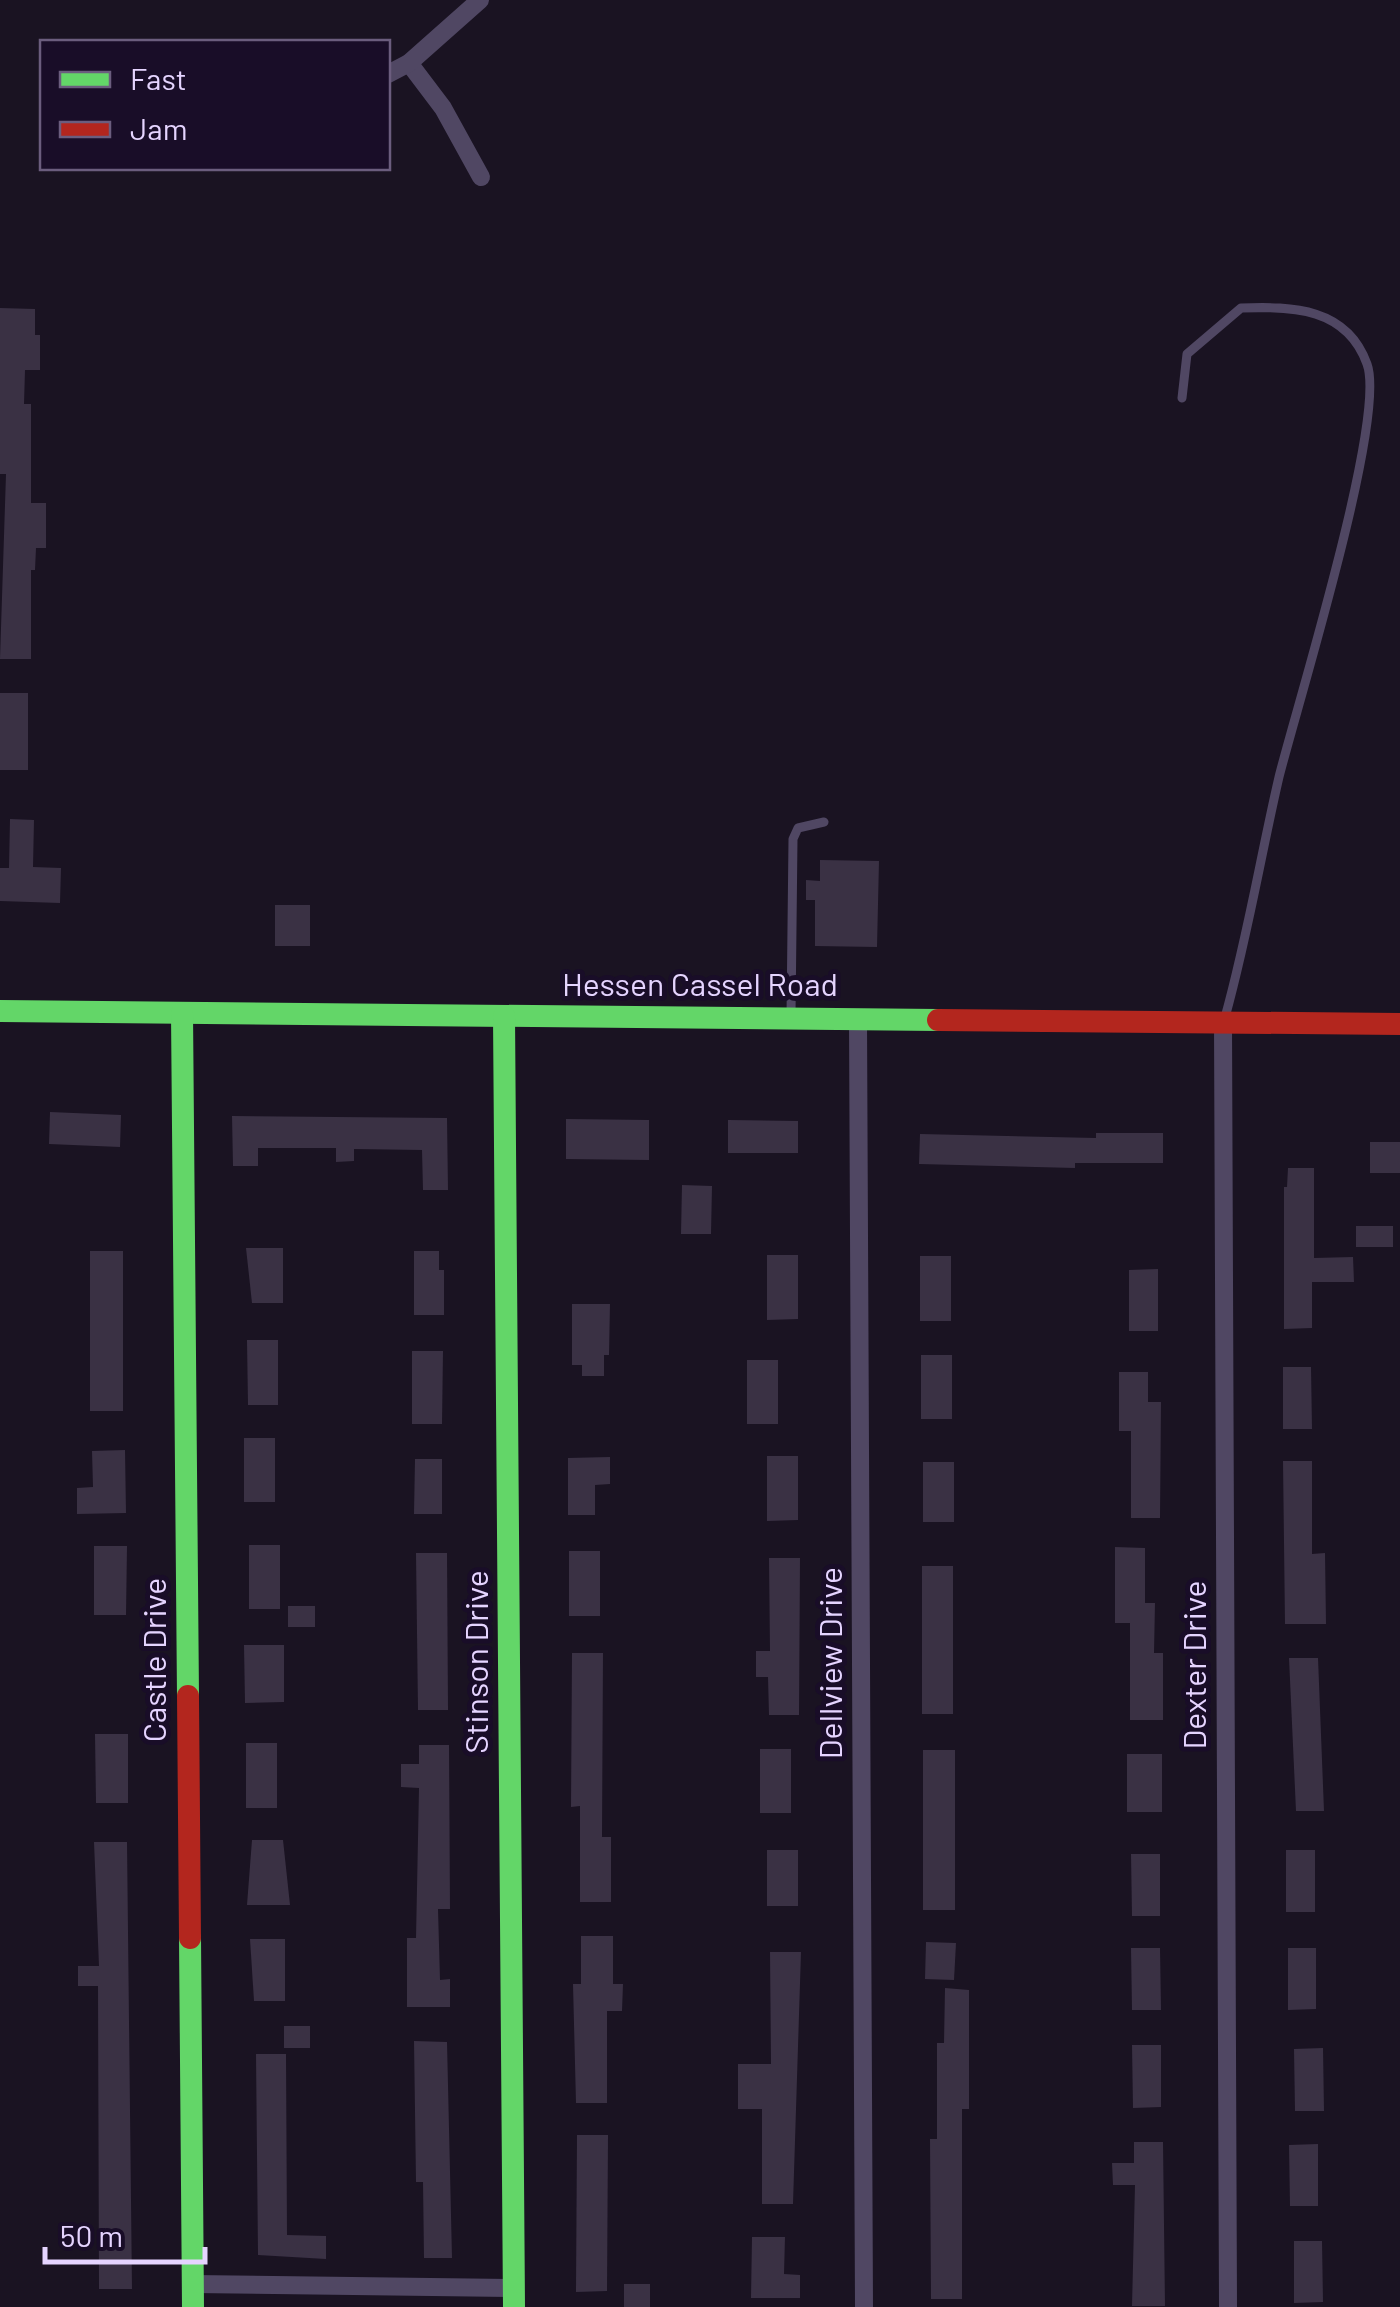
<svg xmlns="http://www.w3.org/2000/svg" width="1400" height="2307" font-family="Barlow,sans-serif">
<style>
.building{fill:#3a3144}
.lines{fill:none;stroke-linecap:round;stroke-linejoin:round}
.lane{stroke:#504763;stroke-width:9}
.street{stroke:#504763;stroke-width:18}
.fast{stroke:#63d668;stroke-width:22}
.jam{stroke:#b3261e;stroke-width:22}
.labels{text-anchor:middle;stroke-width:10;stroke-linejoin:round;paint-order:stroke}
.street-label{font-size:32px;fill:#e5d4ff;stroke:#190d28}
</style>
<rect width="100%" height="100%" fill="#1a1322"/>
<g class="building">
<polygon points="0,308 35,309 35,335 40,335 40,370 25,370 24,404 31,404 31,503 46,503 46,548 36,548 35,570 31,570 31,659 0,659 6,474 0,474"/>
<rect x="0" y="693" width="28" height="77"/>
<polygon points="10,819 34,820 33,867 61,868 60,903 0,901 0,868 9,868"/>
<polygon points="820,860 879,861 877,947 815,946 815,900 806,900 806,880 820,881"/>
<rect x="275" y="905" width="35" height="41"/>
<polygon points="50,1112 121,1115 120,1147 49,1144"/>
<polygon points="232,1116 447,1118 448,1190 423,1190 422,1150 354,1149 354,1161 336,1162 336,1148 258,1148 258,1166 233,1166"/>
<polygon points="566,1119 649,1120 649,1160 566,1159"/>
<polygon points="728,1120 798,1121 798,1153 728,1153"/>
<polygon points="1096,1133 1163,1133 1163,1163 1075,1163 1075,1168 919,1164 920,1134 1096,1138"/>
<rect x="1370" y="1142" width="30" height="31"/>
<polygon points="1288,1168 1314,1168 1314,1258 1353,1257 1354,1282 1312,1282 1312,1328 1284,1329 1284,1187 1287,1187"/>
<polygon points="682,1185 712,1186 711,1234 681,1234"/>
<rect x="1356" y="1226" width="37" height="21"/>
<polygon points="246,1248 283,1248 283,1303 252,1303"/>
<rect x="90" y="1251" width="33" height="160"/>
<polygon points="414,1251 439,1251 439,1270 444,1270 444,1315 414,1315"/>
<polygon points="767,1255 798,1255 798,1319 767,1320"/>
<rect x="920" y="1256" width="31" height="65"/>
<polygon points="1158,1269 1158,1331 1129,1331 1129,1270"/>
<polygon points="572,1304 610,1304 609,1355 604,1355 604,1376 582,1376 582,1365 572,1365"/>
<polygon points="247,1340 278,1340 278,1405 248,1405"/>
<polygon points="412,1351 443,1351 442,1424 412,1424"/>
<rect x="921" y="1355" width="31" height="64"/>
<rect x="747" y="1360" width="31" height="64"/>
<polygon points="1283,1367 1311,1367 1312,1429 1283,1429"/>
<polygon points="1119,1372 1148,1372 1148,1402 1161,1402 1160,1518 1131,1518 1131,1431 1119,1431"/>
<rect x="244" y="1438" width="31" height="64"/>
<polygon points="125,1450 126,1513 77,1514 77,1488 93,1487 92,1451"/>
<polygon points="767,1456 798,1456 798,1520 767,1521"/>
<polygon points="610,1457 610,1484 595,1485 595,1515 568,1515 568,1458"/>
<polygon points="415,1459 442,1459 442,1514 414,1514"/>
<polygon points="1283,1461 1312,1461 1312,1554 1325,1553 1326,1624 1285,1624"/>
<rect x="923" y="1462" width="31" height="60"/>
<rect x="249" y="1545" width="31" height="64"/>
<polygon points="94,1546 127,1546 126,1615 94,1615"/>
<polygon points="1115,1547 1145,1548 1145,1603 1155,1603 1154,1653 1163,1653 1163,1720 1130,1720 1130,1623 1115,1623"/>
<rect x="569" y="1551" width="31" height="65"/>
<polygon points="416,1553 447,1553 448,1710 418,1710"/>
<polygon points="769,1558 800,1558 799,1715 769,1715 768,1677 756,1677 756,1651 770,1651"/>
<rect x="922" y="1566" width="31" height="148"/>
<rect x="288" y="1606" width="27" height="21"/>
<polygon points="244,1645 284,1645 284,1702 245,1703"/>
<polygon points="572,1653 603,1653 602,1837 611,1837 611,1902 580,1902 580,1806 571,1807"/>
<polygon points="1289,1658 1318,1658 1324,1811 1296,1811"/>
<polygon points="95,1734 128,1734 128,1803 96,1803"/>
<rect x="246" y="1743" width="31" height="65"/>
<polygon points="419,1745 449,1745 450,1909 438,1909 440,1980 450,1979 450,2007 407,2007 407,1938 416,1938 419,1788 401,1787 401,1764 419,1764"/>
<rect x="760" y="1749" width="31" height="64"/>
<rect x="923" y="1750" width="32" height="160"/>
<rect x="1127" y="1754" width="35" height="58"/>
<polygon points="252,1840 283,1840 290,1905 247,1905"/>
<polygon points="94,1842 127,1842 132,2289 99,2289 98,1986 78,1986 78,1966 99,1966"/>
<rect x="767" y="1850" width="31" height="56"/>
<rect x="1286" y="1850" width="29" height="62"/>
<polygon points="1131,1854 1160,1854 1160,1916 1132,1916"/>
<polygon points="581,1936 613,1936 613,1984 623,1984 622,2011 607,2011 607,2103 576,2103 573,1984 581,1984"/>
<polygon points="250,1939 285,1939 285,2001 254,2001"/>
<polygon points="926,1942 956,1943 954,1980 925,1979"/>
<polygon points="1131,1948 1160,1948 1161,2010 1132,2010"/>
<polygon points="1288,1948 1316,1948 1316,2009 1288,2010"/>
<polygon points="770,1952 801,1952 793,2204 762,2204 762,2109 738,2109 738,2064 771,2064"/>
<polygon points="945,1988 969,1990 969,2109 962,2109 962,2299 931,2299 930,2139 937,2139 937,2043 944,2043"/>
<rect x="284" y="2026" width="26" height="22"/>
<polygon points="414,2041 447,2042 452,2258 424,2258 423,2182 416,2182"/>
<polygon points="1132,2045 1161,2045 1161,2107 1133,2108"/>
<polygon points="1323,2048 1324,2111 1295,2111 1294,2049"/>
<polygon points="256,2054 286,2054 287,2235 326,2236 326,2259 258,2255"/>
<polygon points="577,2135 608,2135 607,2291 576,2292"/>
<polygon points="1134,2142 1163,2142 1165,2306 1132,2306 1135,2185 1113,2185 1112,2163 1134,2163"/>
<polygon points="1318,2144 1318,2206 1290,2206 1289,2145"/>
<polygon points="752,2237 785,2237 784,2274 800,2275 800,2298 751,2298"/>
<polygon points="1294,2241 1322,2241 1323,2302 1294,2303"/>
<rect x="624" y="2284" width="26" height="23"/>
</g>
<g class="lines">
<g class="lane">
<path d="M1182,398l5,-44 54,-46c52,-2 106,0 126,56 20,54 -70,341 -88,413 -19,82 -32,163 -55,244"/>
<polyline points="791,1015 793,839 798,828 824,822"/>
</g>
<g class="street">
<polyline points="409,63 443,108 481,177"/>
<polyline points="388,74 409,63 480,0"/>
<polyline points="858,1019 864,2307"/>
<polyline points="1223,1023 1228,2307"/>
<polyline points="193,2284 514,2288"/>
</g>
<g class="fast">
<polyline points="0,1011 938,1020"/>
<polyline points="182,1013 188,1696"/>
<polyline points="504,1016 514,2307"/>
<polyline points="190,1938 193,2307"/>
</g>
<g class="jam">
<polyline points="938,1020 1400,1024"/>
<polyline points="188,1696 190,1938"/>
</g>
</g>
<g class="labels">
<g class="street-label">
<text x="700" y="996">Hessen Cassel Road</text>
<text transform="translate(155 1660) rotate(-90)" y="11">Castle Drive</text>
<text transform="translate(477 1662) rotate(-90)" y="11">Stinson Drive</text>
<text transform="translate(831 1663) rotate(-90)" y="11">Dellview Drive</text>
<text transform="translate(1195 1665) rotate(-90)" y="11">Dexter Drive</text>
</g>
</g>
<rect x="40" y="40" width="350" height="130" fill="#190d28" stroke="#6b5d7e" stroke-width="2.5"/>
<rect x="60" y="72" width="50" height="15" fill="#63d668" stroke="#6b5d7e" stroke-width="2.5"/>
<text x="130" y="90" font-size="30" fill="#e5d4ff">Fast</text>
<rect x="60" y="122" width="50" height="15" fill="#b3261e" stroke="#6b5d7e" stroke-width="2.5"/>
<text x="130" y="140" font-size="30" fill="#e5d4ff">Jam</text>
<path d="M45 2247v15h160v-15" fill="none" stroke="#e5d4ff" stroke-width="5"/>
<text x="60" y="2247" font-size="30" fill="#e5d4ff" stroke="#190d28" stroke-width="8" paint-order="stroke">50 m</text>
</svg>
